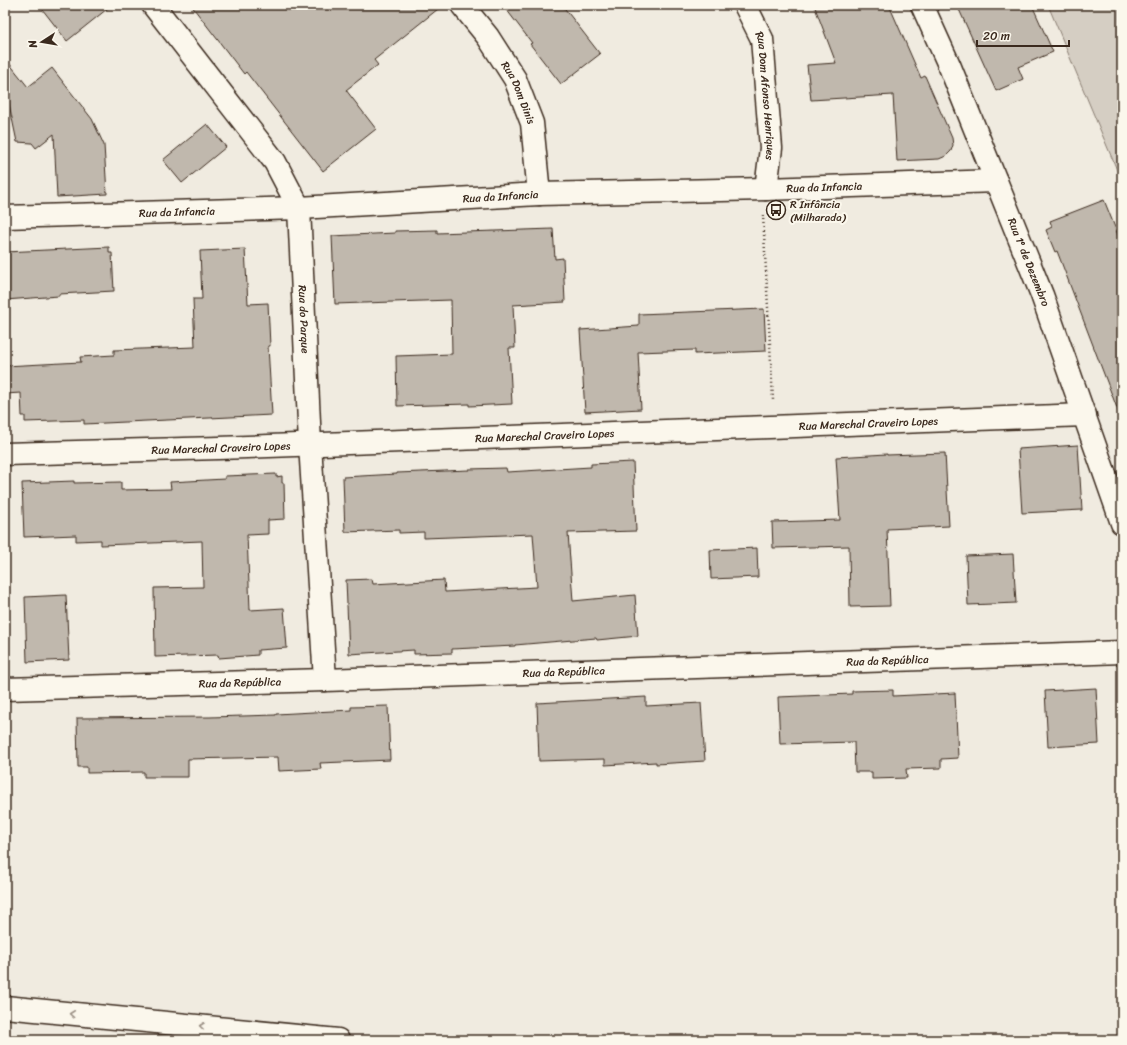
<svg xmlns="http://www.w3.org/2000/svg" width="1127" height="1045" font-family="Sriracha,sans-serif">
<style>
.green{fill:#d5cec3;stroke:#887c70}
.building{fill:#c0b8ad;stroke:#3b2a1e}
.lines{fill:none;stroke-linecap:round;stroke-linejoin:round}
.minor-casing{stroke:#3b2a1e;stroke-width:25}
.motorway-casing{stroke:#3b2a1e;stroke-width:25}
.path{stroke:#3b2a1e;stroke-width:2.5;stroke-dasharray:1 3;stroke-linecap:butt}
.minor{stroke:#fbf7ec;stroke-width:22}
.motorway{stroke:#fbf7ec;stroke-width:22}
.oneway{stroke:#9b9085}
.labels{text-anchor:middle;stroke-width:4;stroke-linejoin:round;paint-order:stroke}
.street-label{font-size:11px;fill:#3b2a1e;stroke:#fbf7ec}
.poi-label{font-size:11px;fill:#3b2a1e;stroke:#fbf7ec;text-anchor:start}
</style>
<rect width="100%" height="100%" fill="#f0ebe0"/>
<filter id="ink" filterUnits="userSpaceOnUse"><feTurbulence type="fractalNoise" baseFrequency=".025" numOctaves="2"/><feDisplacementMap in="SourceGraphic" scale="8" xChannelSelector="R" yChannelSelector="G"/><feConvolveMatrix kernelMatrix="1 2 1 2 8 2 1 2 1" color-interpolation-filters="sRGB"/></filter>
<g filter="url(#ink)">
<polygon class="green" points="1048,5 1122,5 1122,182"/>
<g class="building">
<polygon points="39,5 112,5 67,41"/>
<polygon points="191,5 443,5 374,60 378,65 346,90 376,129 323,171 246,72 244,74"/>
<polygon points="503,5 562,5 600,54 561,84 530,44 532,43"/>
<polygon points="814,5 889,5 921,78 925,76 952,138 953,145 951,151 946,156 939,159 897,161 893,95 811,100 807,65 836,63"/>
<polygon points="957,5 1032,5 1053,52 1018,67 1023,79 996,91"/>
<polygon points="5,58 28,87 52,68 92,119 104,145 107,194 57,197 54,134 36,148 32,143 17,142 5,85"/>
<polygon points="207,124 226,147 182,183 163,160"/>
<polygon points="1104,200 1122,245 1122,416 1120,416 1057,251 1055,252 1046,230 1052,227 1050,221"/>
<polygon points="553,229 555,259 563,258 565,302 513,305 515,348 509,348 512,404 469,406 469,404 397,406 396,356 452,354 451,300 335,304 332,236 395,233 395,231 437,230 437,233"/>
<polygon points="109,247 109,253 112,253 114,291 59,294 59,296 5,300 5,252"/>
<polygon points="245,249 248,304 268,303 270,346 268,346 272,415 84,424 84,420 25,422 25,416 22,416 21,393 5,394 5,366 81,362 80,357 114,355 114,350 195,347 193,299 202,299 200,251"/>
<polygon points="764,309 766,351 695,354 695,350 638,352 641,409 585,412 580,330 639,326 639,314"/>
<polygon points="1078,445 1082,510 1022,513 1018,449"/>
<polygon points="945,453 949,526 887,529 890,606 850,607 849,546 773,548 772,522 840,520 836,457 887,454 887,455"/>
<polygon points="633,462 636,531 568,533 573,601 635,595 638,636 597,640 596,638 515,645 515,646 452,649 452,653 414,654 414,650 349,654 346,580 372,579 373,584 444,580 445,592 537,587 533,534 424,538 424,532 399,533 399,530 345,532 343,477 397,474 397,473 469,470 469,469 506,468 507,472 591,467 591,464"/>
<polygon points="276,474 276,477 282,476 282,483 284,483 285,519 268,520 268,534 247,535 250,610 284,608 287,648 258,650 258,655 219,658 218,655 155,657 154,588 203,587 202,541 101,545 101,540 76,541 76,535 24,537 22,483 74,481 74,483 121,482 121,490 171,489 170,482 225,479 225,476"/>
<polygon points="757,548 758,577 711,579 710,550"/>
<polygon points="1013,554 1016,603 968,605 966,556"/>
<polygon points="66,595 69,660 27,662 25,597"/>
<polygon points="1096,688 1099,744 1048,747 1045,691"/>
<polygon points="893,690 893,696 955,693 958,758 941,759 941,768 906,769 907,778 872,779 872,772 855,772 854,742 780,744 778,697 852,694 852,691"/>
<polygon points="646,697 646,706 701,703 705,761 656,764 656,762 605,765 605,759 539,761 537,703"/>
<polygon points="388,706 390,760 320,763 321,769 279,771 278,757 188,759 188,777 144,777 144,772 87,773 87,767 78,767 77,718 210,717 276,715 276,714 351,710 351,707"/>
</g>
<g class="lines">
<defs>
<g id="minor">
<path id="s1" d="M153,5l122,157 24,46 11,236 15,236"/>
<path id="s2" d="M462,5l26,32 27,42 17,44 7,71"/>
<path id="s3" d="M745,5l17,34 9,109 -5,41"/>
<polyline points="922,5 950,67 1042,295 1122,523"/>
<path id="s4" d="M5,217l294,-9 240,-14 227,-5 230,-8"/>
<path id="s5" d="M5,454l214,-6 866,-33"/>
<path id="s6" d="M5,689l320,-9 797,-28"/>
</g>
<polyline id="motorway" points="5,1007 338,1040"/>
</defs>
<use href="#minor" class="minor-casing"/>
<use href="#motorway" class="motorway-casing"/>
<polyline class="path" points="763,215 773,400"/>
<use href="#minor" class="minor"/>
<use href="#motorway" class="motorway"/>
</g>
<defs><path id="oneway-chevron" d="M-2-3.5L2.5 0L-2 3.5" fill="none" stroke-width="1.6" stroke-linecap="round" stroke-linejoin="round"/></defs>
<g class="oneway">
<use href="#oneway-chevron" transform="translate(72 1014) rotate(-174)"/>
<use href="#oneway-chevron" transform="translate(202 1026) rotate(-174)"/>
</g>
</g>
<defs>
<symbol id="bus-ring" viewBox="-11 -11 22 22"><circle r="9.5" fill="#fbf7ec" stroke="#3b2a1e" stroke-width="1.5"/><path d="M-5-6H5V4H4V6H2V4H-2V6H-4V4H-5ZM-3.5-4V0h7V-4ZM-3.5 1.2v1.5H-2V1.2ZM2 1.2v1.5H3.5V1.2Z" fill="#3b2a1e"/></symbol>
</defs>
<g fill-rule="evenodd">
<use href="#bus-ring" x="765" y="199" width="22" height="22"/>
</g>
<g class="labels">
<g class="street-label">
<text dy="4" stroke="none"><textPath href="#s2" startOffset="105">Rua Dom Dinis</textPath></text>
<text dy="4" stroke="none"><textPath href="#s3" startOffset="95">Rua Dom Afonso Henriques</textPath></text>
<text dy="4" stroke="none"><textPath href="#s4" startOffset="820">Rua da Infancia</textPath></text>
<text dy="4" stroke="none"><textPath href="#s4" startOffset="496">Rua da Infancia</textPath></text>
<text dy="4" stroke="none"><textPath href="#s4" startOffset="172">Rua da Infancia</textPath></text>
<text transform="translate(1029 262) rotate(68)" y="4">Rua 1º de Dezembro</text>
<text dy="4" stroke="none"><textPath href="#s1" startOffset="362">Rua do Parque</textPath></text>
<text dy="4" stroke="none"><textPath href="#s5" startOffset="864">Rua Marechal Craveiro Lopes</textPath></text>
<text dy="4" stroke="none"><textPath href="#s5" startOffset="540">Rua Marechal Craveiro Lopes</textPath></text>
<text dy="4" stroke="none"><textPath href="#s5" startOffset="216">Rua Marechal Craveiro Lopes</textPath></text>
<text dy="4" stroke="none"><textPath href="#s6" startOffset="883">Rua da República</textPath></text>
<text dy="4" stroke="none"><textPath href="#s6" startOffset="559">Rua da República</textPath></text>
<text dy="4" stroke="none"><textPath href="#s6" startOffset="235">Rua da República</textPath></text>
</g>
<g class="poi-label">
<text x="790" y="208">R Infância<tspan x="790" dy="13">(Milharada)</tspan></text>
</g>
</g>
<rect width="1127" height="1045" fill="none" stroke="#fbf7ec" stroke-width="20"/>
<rect x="10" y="10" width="1107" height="1025" fill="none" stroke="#3b2a1e" stroke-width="1.5" filter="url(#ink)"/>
<g transform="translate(42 42) rotate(258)" stroke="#fbf7ec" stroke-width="3" paint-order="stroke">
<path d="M0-3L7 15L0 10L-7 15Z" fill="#3b2a1e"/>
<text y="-6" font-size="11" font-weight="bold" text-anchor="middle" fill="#3b2a1e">N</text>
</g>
<path d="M977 40v6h92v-6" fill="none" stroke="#3b2a1e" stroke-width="2"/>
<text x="983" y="40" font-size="12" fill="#3b2a1e" stroke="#fbf7ec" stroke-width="3" paint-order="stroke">20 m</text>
</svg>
